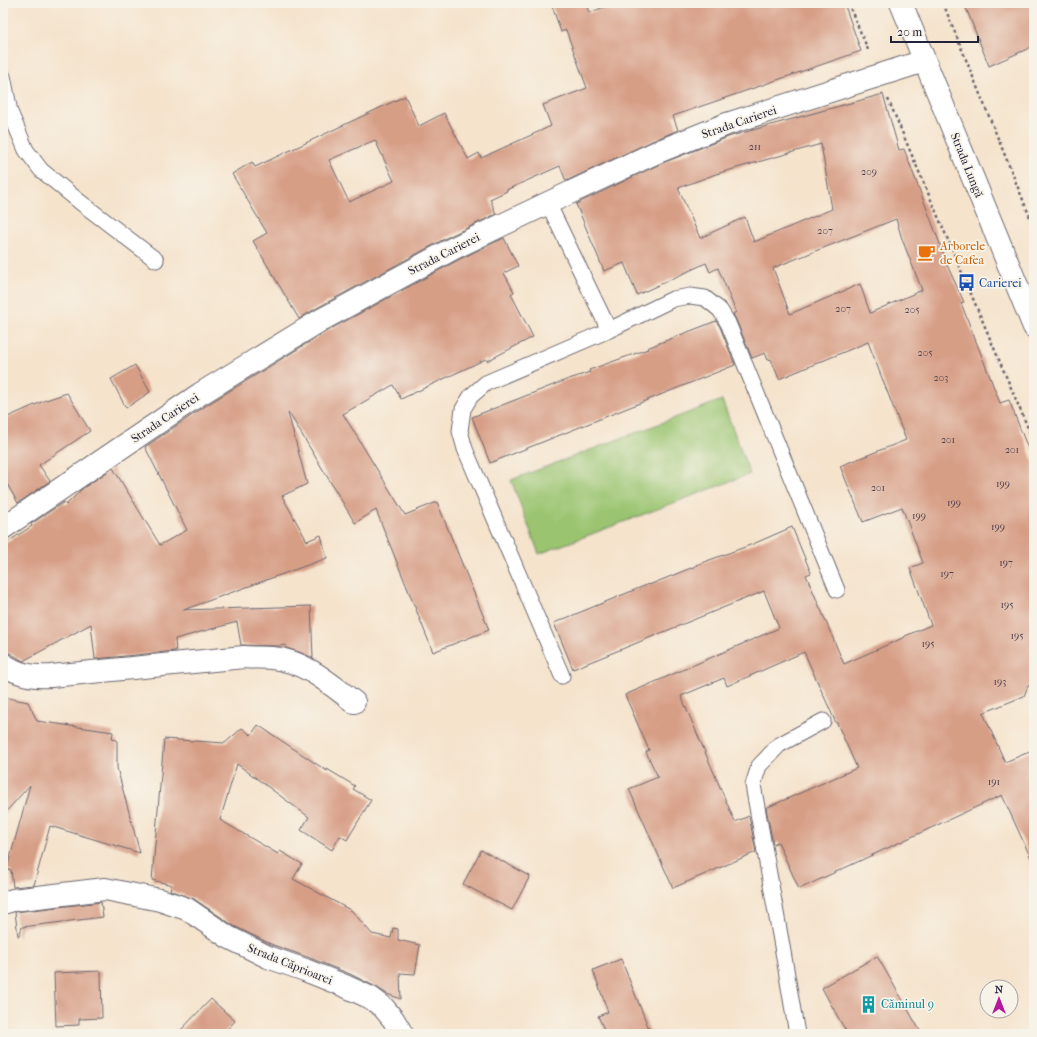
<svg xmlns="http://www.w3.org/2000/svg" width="1037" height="1037" font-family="'IM FELL French Canon',serif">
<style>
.green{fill:#9ac470;stroke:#5e7356}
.building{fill:#d79e86;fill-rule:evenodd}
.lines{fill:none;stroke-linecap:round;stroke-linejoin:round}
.service-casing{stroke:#6c666e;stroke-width:17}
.minor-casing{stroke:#6c666e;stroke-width:24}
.tertiary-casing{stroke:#6c666e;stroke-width:24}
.secondary-casing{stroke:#6c666e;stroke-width:24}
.path{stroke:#6c666e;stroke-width:2.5;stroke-dasharray:3 3;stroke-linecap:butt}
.service{stroke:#fff;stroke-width:15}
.minor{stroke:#fff;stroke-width:22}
.tertiary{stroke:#fff;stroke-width:22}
.secondary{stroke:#fff;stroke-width:22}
.labels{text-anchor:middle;stroke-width:3.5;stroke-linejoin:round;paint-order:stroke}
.number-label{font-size:10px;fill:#4f414e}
.street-label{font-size:12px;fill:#22223b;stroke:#f7f3e8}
.food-label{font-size:12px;fill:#c56008;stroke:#f7f3e8;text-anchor:start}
.transit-label{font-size:12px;fill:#164399;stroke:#f7f3e8;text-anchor:start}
.culture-label{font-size:12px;fill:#0d838f;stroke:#f7f3e8;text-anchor:start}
</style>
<rect width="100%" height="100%" fill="#f7f3e8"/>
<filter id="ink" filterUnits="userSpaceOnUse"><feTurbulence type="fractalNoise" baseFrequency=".025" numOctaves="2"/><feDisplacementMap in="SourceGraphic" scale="8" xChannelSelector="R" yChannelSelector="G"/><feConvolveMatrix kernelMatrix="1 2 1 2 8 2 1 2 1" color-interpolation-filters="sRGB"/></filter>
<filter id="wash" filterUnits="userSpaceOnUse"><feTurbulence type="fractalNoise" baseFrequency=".012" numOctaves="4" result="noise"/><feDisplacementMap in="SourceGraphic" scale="16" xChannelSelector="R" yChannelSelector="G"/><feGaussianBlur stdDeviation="0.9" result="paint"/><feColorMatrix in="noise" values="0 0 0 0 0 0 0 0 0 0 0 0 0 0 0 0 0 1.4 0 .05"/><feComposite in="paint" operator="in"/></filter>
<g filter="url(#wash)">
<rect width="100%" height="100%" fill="#f5e3cc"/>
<polygon class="green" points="722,400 750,474 539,554 511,480"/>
<g id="blocks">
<g class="building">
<path d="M551,3h35l3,10 25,-10h230l17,48 -188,65 5,14 -28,12 -84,39 -6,-15 -54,24 1,1 -17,8 6,15 -48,23 -133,72 -16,10 -46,-78 14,-8 -35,-59 20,-12 3,5 150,-71 14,30 25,-13 24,46 11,-6 2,5 70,-32 -8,-21 44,-17 -21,-58 -5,2zM375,140l19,41 -45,21 -20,-42z"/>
<polygon points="964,3 1034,3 1034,46 989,66"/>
<path d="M883,94l16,56 5,-1 44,116h-1l17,37 -3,1 39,100 9,-3 25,64v220l-6,2 -4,10 -41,17 22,49 29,-12v115l-32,-70 -203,94 -21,-47 -5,2 -7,-36 91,-40 -20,-45h-1l-32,-71 -77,34 -3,-8 -43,18 54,126 14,-6 7,36 -83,36 -44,-99 29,-12 -12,-25 3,-2 -24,-55 154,-67 -15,-37 -191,78 -19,-46 95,-39v1l47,-19v-1l57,-21 39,-17 19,46 -5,2 38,89 61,-27v-1l26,-11 -21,-57 13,-5 -21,-56 -39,15 -23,-56 66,-26 -38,-98 -89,37 -8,-20 -3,1 -3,-7 -13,5 -16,-38 -3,-6 3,-2 -18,-44 -8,4 -4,-9 -69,32 -13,-32 -20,8 -28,-67 84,-40 71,-28zM821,144l11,65 -78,33 -9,-25 -45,21 -22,-50 38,-14zM896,219l6,20 20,51 -52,23 -10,-29 -70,30 -17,-46z"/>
<polygon points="504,238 518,266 504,273 514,292 511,294 533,337 487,361 486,359 401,399 393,385 343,414 405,515 437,502 489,630 433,652 376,510 355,523 289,413 288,413 307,484 282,496 307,541 321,535 327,558 183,610 311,606 313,658 299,652 286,648 286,645 278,646 241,645 237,622 175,639 176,651 95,659 91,624 23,661 10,653 3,652 3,545 32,526 31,524 64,502 66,505 83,488 113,468 160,545 187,530 145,447 207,405 327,331 460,259"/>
<polygon points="716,321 720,327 735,365 490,463 472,417 566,380 590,372 589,370 648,349 647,348"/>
<polygon points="135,365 150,392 126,408 111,379"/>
<polygon points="67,393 90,431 39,465 50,481 18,503 3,477 3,419 46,400"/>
<polygon points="3,697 28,702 37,721 113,732 112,739 117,740 117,768 140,853 50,826 34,885 13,887 11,870 7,869 30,785 3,815"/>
<polygon points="258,725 327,771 327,769 355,786 353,789 371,800 347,840 340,836 332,850 301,830 309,817 237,764 220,820 278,854 280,851 302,864 293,879 352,911 372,934 391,938 393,928 398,929 398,940 420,945 415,974 400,973 401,999 387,994 376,987 350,974 310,958 273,945 234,926 194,899 170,890 172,885 152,880 164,739 225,743 242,728 251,735"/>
<polygon points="481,850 530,876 512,910 463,884"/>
<polygon points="101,902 103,917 22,927 19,936 18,936 15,912"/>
<polygon points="877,956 922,1034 848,1034 839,1019 822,988"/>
<polygon points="621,959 651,1034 606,1034 598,1016 608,1012 593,970"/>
<polygon points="101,971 102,1018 79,1019 79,1025 56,1026 54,973"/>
<polygon points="211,999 235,1021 223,1034 177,1034"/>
</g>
</g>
</g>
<g filter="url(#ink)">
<use href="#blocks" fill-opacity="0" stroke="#6c666e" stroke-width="1"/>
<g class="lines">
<defs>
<g id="service">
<polyline points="3,76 10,112 26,150 41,170 80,202 156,260"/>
<polyline points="548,203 609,330 673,299 690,296 705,298 720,310 728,323 837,590"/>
<polyline points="562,676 465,449 460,431 463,409 471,396 486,383 609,330"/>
<polyline points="797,1034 782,946 753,785 759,766 779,745 823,721"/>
</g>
<g id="minor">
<path d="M3,664c16,11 29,13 48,12l193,-19c10,1 19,0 28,1 33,3 57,25 82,44"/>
<polyline points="3,903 13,900 105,889 160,900 187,909 228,937 268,957 305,970 345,986 371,998 383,1007 393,1019 402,1034"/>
</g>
<polyline id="tertiary" points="3,528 200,394 321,320 454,248 548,203 655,153 727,124 924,61"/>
<polyline id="secondary" points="901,3 1034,327"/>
</defs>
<use href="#service" class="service-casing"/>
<use href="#minor" class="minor-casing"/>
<use href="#tertiary" class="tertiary-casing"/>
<use href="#secondary" class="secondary-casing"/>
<g class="path">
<polyline points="848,3 869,52"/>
<polyline points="943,3 1034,227"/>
<polyline points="888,99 1034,442"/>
</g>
<use href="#service" class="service"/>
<use href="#minor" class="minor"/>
<use href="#tertiary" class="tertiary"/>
<use href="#secondary" class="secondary"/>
</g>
</g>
<defs>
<symbol id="cafe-bare" viewBox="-9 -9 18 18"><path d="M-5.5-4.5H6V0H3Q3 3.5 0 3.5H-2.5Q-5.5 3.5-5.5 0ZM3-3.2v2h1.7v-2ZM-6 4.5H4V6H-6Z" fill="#e8710a" stroke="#f7f3e8" stroke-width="2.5" paint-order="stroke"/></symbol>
<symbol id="bus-bare" viewBox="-9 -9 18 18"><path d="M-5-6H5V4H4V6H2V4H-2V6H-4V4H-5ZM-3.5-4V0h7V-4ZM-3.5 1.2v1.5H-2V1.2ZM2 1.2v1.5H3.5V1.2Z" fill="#1a4fb4" stroke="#f7f3e8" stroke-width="2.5" paint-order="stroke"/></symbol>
<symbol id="building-bare" viewBox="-9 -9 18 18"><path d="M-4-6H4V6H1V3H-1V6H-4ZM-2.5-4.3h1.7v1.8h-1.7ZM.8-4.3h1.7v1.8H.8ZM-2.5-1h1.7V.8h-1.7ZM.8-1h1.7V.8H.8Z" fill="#0f9aa8" stroke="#f7f3e8" stroke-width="2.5" paint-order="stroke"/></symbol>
</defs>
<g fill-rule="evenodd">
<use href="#cafe-bare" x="914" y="240" width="25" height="25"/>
<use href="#bus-bare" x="954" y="270" width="25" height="25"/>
<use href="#building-bare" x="856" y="992" width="25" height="25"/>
</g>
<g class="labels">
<g class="number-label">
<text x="755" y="150">211</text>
<text x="869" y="175">209</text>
<text x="825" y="234">207</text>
<text x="843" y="312">207</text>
<text x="912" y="313">205</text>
<text x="925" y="356">205</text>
<text x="941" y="381">203</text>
<text x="948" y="443">201</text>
<text x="1012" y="453">201</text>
<text x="1003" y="487">199</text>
<text x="878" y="491">201</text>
<text x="954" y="506">199</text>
<text x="919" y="519">199</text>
<text x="998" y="530">199</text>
<text x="1006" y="566">197</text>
<text x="947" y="577">197</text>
<text x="1007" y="608">195</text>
<text x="1017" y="639">195</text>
<text x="928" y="647">195</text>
<text x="1000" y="685">193</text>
<text x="994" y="785">191</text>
</g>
<g class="street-label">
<text transform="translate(739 122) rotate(-19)" y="4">Strada Carierei</text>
<text transform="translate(967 165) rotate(68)" y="4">Strada Lungă</text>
<text transform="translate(444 254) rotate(-27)" y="4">Strada Carierei</text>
<text transform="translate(165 418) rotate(-34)" y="4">Strada Carierei</text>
<text transform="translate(290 964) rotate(22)" y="4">Strada Căprioarei</text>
</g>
<g class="food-label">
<text x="940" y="250">Arborele<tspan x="940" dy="14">de Cafea</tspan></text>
</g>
<g class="transit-label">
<text x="979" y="287">Carierei</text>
</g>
<g class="culture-label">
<text x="881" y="1008">Căminul 9</text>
</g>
</g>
<rect width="1037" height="1037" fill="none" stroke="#f7f3e8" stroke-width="16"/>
<g transform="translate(999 999)"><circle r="19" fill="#f7f3e8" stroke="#a29fa3"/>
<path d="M0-3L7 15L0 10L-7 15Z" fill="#b5179e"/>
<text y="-6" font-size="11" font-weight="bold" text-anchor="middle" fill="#22223b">N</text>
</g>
<path d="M891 36v6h87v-6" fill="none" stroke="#22223b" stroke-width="2"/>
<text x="897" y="36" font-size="12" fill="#22223b" stroke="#f7f3e8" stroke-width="3" paint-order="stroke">20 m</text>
</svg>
